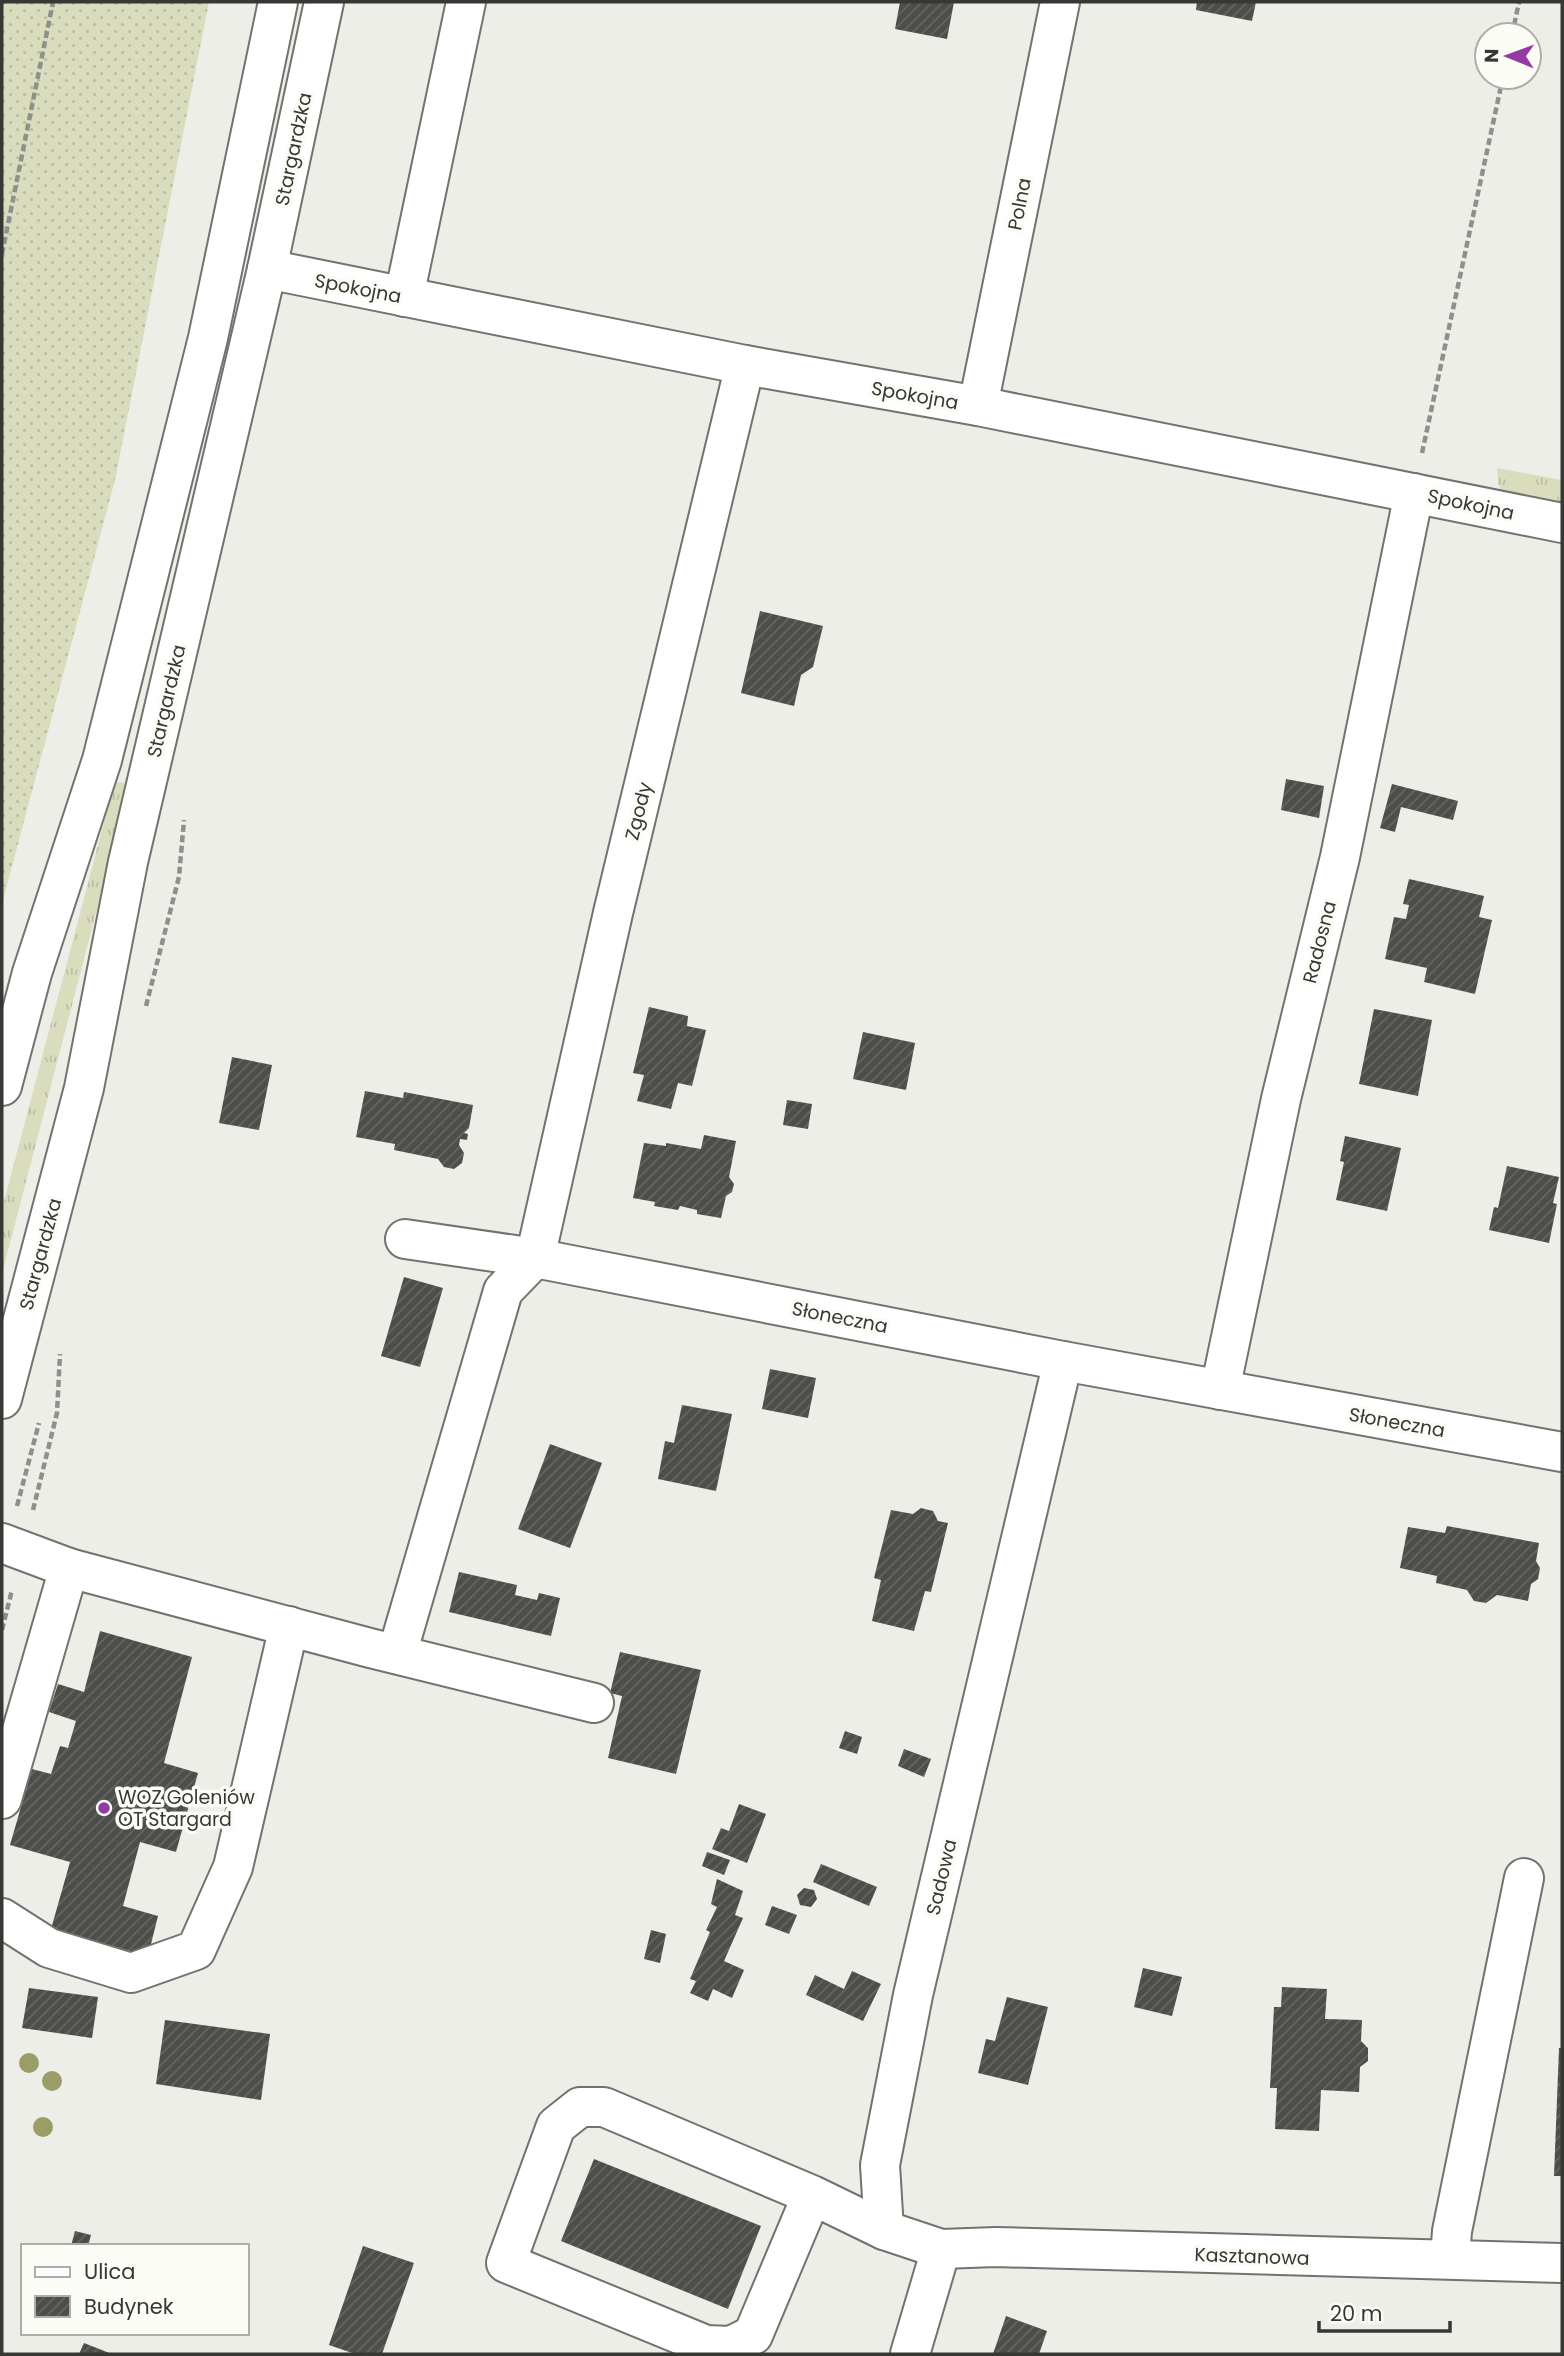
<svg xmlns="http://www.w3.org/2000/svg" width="1564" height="2356" font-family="Poppins,sans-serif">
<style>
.grass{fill:url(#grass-tufts)}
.garden{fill:url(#garden-dots)}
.building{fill:url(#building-hatch)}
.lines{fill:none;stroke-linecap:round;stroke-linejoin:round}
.minor-casing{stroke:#72726e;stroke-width:42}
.major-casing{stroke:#72726e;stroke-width:42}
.path{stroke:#8f8f8b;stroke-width:4.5;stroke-dasharray:7 3.5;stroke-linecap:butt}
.minor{stroke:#fff;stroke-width:38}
.major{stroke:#fff;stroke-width:38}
.tree{fill:#9b9d69}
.poi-dot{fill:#953aa5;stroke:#fbfcf6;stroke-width:2.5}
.labels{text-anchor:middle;stroke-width:7;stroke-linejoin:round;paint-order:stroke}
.street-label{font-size:19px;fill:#373735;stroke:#fbfcf6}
.poi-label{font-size:19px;fill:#373735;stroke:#fbfcf6;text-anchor:start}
</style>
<defs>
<pattern id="grass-tufts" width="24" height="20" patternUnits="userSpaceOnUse" patternTransform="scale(1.75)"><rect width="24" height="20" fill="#daddbd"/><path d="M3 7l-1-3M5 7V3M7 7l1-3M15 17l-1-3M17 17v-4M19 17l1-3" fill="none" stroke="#bcbea3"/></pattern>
<pattern id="garden-dots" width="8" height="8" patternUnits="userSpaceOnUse" patternTransform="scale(1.75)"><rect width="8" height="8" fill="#daddbd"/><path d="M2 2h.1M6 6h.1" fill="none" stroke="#bcbea3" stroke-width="1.8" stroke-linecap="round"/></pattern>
<pattern id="building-hatch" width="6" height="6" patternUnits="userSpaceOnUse" patternTransform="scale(1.75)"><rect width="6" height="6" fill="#4d4d49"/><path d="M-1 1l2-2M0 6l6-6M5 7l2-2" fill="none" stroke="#656561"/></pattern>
</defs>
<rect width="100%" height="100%" fill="#eeeee9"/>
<g class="grass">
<polygon points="1497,468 1562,480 1562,507 1503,495 1498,483"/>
<polygon points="117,782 125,783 128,790 2,1274 2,1209 113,788"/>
</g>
<polygon class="garden" points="2,2 209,2 115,480 2,904"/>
<g class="building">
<polygon points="900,2 954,2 947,39 895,29"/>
<polygon points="1197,2 1256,2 1252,21 1196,10"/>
<polygon points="760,611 823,626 813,667 801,675 794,706 741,693"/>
<polygon points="1286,779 1324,786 1319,818 1281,810"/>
<polygon points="1392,784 1458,801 1453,820 1401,807 1395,832 1380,828"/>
<polygon points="1409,879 1484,896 1479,917 1492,920 1475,994 1424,982 1427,968 1385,959 1394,917 1406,919 1409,905 1403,904"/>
<polygon points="649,1007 688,1016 687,1026 706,1030 692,1086 678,1083 671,1109 637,1101 644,1075 633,1073"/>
<polygon points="1374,1009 1432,1020 1418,1096 1359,1084"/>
<polygon points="863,1032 915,1043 906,1090 853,1079"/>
<polygon points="232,1057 272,1065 259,1130 219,1123"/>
<polygon points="365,1091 403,1098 404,1092 473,1105 469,1128 464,1133 468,1134 467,1140 460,1139 459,1145 464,1153 462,1163 454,1169 444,1167 438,1159 394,1150 395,1144 356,1137"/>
<polygon points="787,1100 812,1104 808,1129 783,1125"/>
<polygon points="704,1135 736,1141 729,1177 734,1184 732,1192 726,1196 721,1218 697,1214 697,1210 680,1206 678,1210 654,1206 655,1202 633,1198 644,1143 666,1146 666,1143 701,1149"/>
<polygon points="1345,1136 1401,1148 1387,1211 1336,1200 1344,1162 1340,1161"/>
<polygon points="1507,1166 1559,1177 1553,1203 1557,1204 1549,1243 1489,1230 1494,1207 1498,1208"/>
<polygon points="404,1277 443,1288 420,1367 381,1356"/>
<polygon points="770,1369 816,1378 808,1418 762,1409"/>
<polygon points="682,1405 732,1414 716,1491 658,1479 665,1441 674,1443"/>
<polygon points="550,1444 602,1463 570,1548 518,1529"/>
<polygon points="921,1508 933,1511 938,1521 948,1523 931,1592 925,1591 914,1631 872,1621 881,1580 874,1578 891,1510 913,1514"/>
<polygon points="1447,1526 1539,1543 1536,1561 1540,1568 1538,1579 1531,1584 1528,1601 1497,1595 1486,1603 1474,1601 1467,1590 1436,1583 1437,1576 1400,1568 1408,1527 1445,1533"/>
<polygon points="459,1572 517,1585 515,1595 537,1600 539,1593 560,1598 551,1636 449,1612"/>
<polygon points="100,1631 192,1657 164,1763 198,1773 176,1852 140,1842 123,1906 158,1916 148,1956 51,1929 70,1862 10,1845 32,1769 51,1774 60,1746 68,1748 76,1721 49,1712 58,1684 84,1692"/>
<polygon points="620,1652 701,1670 676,1774 608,1758 622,1696 610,1693"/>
<polygon points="845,1731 862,1737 857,1754 839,1748"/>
<polygon points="904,1749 931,1759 924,1777 898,1766"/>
<polygon points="739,1804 766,1814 747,1863 712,1849 721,1828 729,1831"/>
<polygon points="707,1852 730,1860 724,1875 702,1866"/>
<polygon points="821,1864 877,1887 869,1906 813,1882"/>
<polygon points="717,1879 743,1891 735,1915 743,1918 724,1961 744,1970 732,1998 713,1989 708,2001 690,1993 696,1981 690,1979 710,1932 706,1930 717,1907 711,1904"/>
<polygon points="804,1888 814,1890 817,1899 811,1907 800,1905 797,1895"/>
<polygon points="772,1906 797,1915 789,1934 765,1925"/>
<polygon points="651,1930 666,1934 660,1963 644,1959"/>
<polygon points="1143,1968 1182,1977 1172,2016 1134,2007"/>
<polygon points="852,1971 881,1984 863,2021 806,1995 815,1975 844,1989"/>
<polygon points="1282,1987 1327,1989 1325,2019 1362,2020 1361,2041 1368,2048 1368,2061 1360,2067 1359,2092 1321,2090 1319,2131 1275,2129 1277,2088 1270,2088 1274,2007 1281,2007"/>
<polygon points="29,1988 98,1997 92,2038 22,2028"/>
<polygon points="1007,1997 1048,2007 1028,2085 978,2073 986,2039 995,2041"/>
<polygon points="165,2020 270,2034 261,2100 156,2084"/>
<polygon points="1559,2048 1562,2048 1562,2176 1554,2176"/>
<polygon points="594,2159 761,2226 728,2309 561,2241"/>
<polygon points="75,2231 91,2235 88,2246 71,2246"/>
<polygon points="363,2246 414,2263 382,2354 355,2354 329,2345"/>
<polygon points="1006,2316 1047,2331 1039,2354 993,2354"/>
<polygon points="84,2343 112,2354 79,2354"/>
</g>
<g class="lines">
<defs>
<g id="minor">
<polyline points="267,269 745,365 978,406 1562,523"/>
<polyline points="404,297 466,2"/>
<polyline points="978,406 1060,2"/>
<polyline points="405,1239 535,1258 1063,1361 1562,1452"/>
<polyline points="535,1258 613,913 745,365"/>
<polyline points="1220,1390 1281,1099 1340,857 1414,493"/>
<polyline points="2,1543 69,1568 370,1648 594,1703"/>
<polyline points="397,1654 503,1291 535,1258"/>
<polyline points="2,1799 69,1568"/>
<polyline points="2,1918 49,1948 131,1973 196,1950 233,1867 289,1626"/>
<polyline points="812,2195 753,2335 731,2346 706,2345 506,2263 556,2126 580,2107 604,2107 812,2195 884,2230"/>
<polyline points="941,2249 996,2247 1562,2263"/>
<polyline points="1450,2259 1452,2231 1524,1878"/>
<polyline points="910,2354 941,2249 884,2230 880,2165 913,1995 1063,1361"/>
</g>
<g id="major">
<polyline points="2,1086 32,973 102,760 208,338 278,2"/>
<polyline points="2,1399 84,1088 128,862 267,269 324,2"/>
</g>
</defs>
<use href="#minor" class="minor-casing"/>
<use href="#major" class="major-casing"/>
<g class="path">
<polyline points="1512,35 1519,2"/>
<polyline points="2,254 53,2"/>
<polyline points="1422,453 1503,77"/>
<polyline points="146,1006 179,877 184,820"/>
<polyline points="17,1506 39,1423"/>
<polyline points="33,1510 57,1413 60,1354"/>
<polyline points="2,1630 12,1590"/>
</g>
<use href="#minor" class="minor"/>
<use href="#major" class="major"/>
</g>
<g class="tree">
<circle cx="29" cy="2063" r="10"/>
<circle cx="52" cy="2081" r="10"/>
<circle cx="43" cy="2127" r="10"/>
</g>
<circle class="poi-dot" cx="104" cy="1808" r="7"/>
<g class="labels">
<g class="street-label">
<text transform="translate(293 149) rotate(-78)" y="7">Stargardzka</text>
<text transform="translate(1019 204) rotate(-79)" y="7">Polna</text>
<text transform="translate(358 288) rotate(11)" y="7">Spokojna</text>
<text transform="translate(915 395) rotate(10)" y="7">Spokojna</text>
<text transform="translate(1471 504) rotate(12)" y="7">Spokojna</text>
<text transform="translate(166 701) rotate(-77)" y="7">Stargardzka</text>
<text transform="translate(638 811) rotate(-76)" y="7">Zgody</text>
<text transform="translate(1319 942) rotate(-76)" y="7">Radosna</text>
<text transform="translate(40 1254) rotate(-75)" y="7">Stargardzka</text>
<text transform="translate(840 1317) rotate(11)" y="7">Słoneczna</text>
<text transform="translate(1397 1422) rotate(10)" y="7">Słoneczna</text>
<text transform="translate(941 1877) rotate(-77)" y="7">Sadowa</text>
<text transform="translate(1252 2256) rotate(2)" y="7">Kasztanowa</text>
</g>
<g class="poi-label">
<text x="118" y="1804">WOZ Goleniów<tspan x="118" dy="22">OT Stargard</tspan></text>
</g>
</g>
<rect width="1564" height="2356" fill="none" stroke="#373735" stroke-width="7"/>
<rect x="21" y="2244" width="228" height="91" fill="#fbfcf6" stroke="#adada9" stroke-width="2"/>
<rect x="35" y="2267" width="35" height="10" fill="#ffffff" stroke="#adada9" stroke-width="2"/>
<text x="84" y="2279" font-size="21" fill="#373735">Ulica</text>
<rect x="35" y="2296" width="35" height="21" fill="url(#building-hatch)" stroke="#adada9" stroke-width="2"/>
<text x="84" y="2314" font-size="21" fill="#373735">Budynek</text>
<g transform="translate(1508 56) rotate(271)"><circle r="33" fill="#fbfcf6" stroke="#adada9" stroke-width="2"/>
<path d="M0-5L12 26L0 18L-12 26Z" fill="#953aa5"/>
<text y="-10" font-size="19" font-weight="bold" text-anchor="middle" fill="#373735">N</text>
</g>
<path d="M1319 2321v10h131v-10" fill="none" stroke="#373735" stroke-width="3.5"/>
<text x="1330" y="2321" font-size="21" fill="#373735" stroke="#fbfcf6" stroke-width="5" paint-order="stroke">20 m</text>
</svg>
